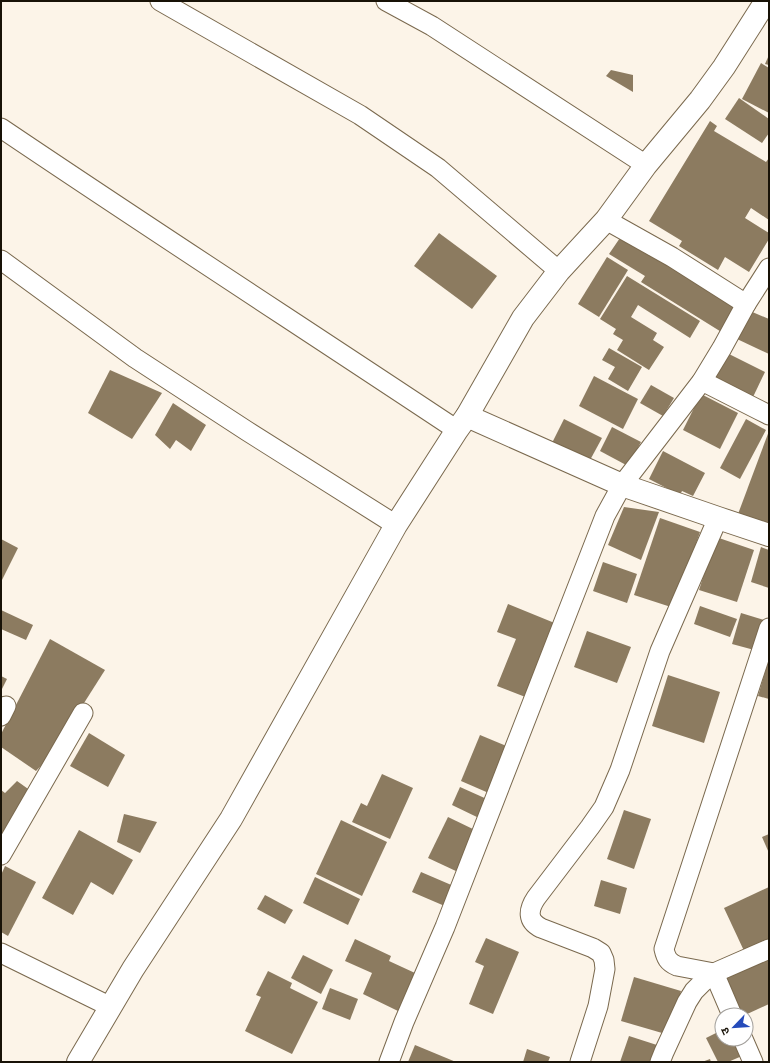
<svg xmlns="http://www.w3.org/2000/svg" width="770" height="1063" font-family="Mulish,'Noto Sans Devanagari',sans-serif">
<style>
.building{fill:#8c7b60}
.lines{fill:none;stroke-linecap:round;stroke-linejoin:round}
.minor-casing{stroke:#7a694e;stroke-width:21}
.tertiary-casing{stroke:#7a694e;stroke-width:24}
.minor{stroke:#fff;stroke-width:19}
.tertiary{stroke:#fff;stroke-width:22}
</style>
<rect width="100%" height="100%" fill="#fcf4e8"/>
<g class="building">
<polygon points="769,55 769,65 765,64"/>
<polygon points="761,63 769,68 769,113 742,99"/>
<polygon points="611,70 633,75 633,92 606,76"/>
<polygon points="739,98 769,119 769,133 762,143 725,119"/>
<polygon points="710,121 717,126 714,131 766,162 769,158 769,220 751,208 745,218 769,233 769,239 749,272 725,257 718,270 679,246 682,241 649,221"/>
<polygon points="439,233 497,276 472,309 414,266"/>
<polygon points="622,235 737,307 723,333 641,282 645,276 609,254"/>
<polygon points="607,257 628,270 599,317 578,304"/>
<polygon points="627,276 700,321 690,338 638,305 631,317 657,333 653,340 664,347 649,370 617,350 623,340 613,334 616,329 600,319"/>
<polygon points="750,311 769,319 769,354 737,339"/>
<polygon points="609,348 642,367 628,391 608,379 615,367 602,360"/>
<polygon points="723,351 765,372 753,397 710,376"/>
<polygon points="110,370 162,393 132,439 88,413"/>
<polygon points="594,376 638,399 623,429 579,406"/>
<polygon points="651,385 674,398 663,416 640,403"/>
<polygon points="701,394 738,413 720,449 683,430"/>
<polygon points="173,403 206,425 191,451 176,440 170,449 155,435"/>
<polygon points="564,419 602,438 589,462 552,443"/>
<polygon points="746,419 766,430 740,479 720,468"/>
<polygon points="612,427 641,442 628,466 600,451"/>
<polygon points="769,431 769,526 738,514"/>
<polygon points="663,451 705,473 693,496 682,491 680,495 649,479"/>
<polygon points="624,507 659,512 641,560 608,545"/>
<polygon points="660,518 700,532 674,608 634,595"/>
<polygon points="716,537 754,550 737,602 699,590"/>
<polygon points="1,539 18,548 2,580 1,579"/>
<polygon points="761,547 769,550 769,588 751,582"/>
<polygon points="603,562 637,574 627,603 593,591"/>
<polygon points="508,604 557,624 528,698 497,686 516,639 497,632"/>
<polygon points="700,606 737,619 730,637 694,624"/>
<polygon points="1,610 33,625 26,640 1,629"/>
<polygon points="741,613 767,621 758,651 732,644"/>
<polygon points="587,631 631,647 617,683 574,667"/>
<polygon points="50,639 105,670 51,755 36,771 1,747 1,734"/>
<polygon points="769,659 769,699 758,696"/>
<polygon points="668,675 720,692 704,743 652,726"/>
<polygon points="1,676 7,679 1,691"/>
<polygon points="89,733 125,755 108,787 70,766"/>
<polygon points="480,735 511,748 491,794 461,781"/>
<polygon points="382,774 413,788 390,839 352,822 361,803 367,806"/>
<polygon points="17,781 31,791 1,847 1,790 5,793"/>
<polygon points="460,787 489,800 481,819 452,805"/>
<polygon points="624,810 651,819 634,869 607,859"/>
<polygon points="124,814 157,822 140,853 117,842"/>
<polygon points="448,817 477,831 458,872 428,858"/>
<polygon points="341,820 387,842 362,896 316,874"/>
<polygon points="79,830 133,860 113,895 91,882 73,915 42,898"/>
<polygon points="769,834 769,853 762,837"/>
<polygon points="5,866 36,882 8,936 1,932 1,875"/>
<polygon points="421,872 456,887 447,907 412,892"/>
<polygon points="315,877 360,899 348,925 303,903"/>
<polygon points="601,880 627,888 620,914 594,906"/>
<polygon points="769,887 769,942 745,953 724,908"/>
<polygon points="265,895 293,910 285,924 257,909"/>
<polygon points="486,938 519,952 493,1014 469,1004 484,966 475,962"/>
<polygon points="355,939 391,956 389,961 415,973 398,1011 363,994 372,973 345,961"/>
<polygon points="303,955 333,970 321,994 291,978"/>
<polygon points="769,957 769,1004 745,1015 739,1015 722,979"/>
<polygon points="268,971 292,983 290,988 318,1002 292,1054 245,1031 261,997 256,995"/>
<polygon points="634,977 681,991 669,1035 621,1021"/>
<polygon points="330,988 358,999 350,1020 322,1009"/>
<polygon points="722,1030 722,1039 734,1039 742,1056 728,1062 718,1062 706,1038"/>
<polygon points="629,1036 660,1046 655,1062 620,1062"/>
<polygon points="415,1045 456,1062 408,1062"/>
<polygon points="527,1049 550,1057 548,1062 523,1062"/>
<polygon points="710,1059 711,1062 702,1062"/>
</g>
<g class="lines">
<defs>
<g id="minor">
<polyline points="160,1 360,115 438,168 559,271"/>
<polyline points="386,1 432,26 646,165"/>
<path d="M1,128c151,102 304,201 456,302"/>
<polyline points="606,220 672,257 746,304"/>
<polyline points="1,260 135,358 247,431 396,525"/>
<polyline points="702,381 759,410 769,415"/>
<polyline points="1,716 6,706"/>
<polyline points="1,855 83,713"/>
<polyline points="1,953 111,1007"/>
<path d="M732,1015l-18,-42 -37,-7c-9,-4 -11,-8 -13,-17l105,-321"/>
<polyline points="743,1039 753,1062"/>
<polyline points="389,1062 404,1022 445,927 605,516 622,485 702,381 722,348 746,304 769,268"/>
<path d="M580,1062l18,-56 7,-37 -1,-9 -3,-7 -8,-5 -52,-20c-14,-7 -13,-18 -5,-30l54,-71 14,-20 16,-37 40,-119 58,-133"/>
<polyline points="660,1062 664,1052 687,1002 694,991 702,983 714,973 769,949"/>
</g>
<g id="tertiary">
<polyline points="467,416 622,485 718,518 769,535"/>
<polyline points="78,1062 133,969 231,819 396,525 457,430 467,416 523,318 559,271 606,220 646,165 700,100 724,67 766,1"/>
</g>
</defs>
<use href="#minor" class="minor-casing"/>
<use href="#tertiary" class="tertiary-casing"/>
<use href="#minor" class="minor"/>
<use href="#tertiary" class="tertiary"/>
</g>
<rect width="770" height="1063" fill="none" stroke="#181207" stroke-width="4"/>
<g transform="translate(734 1027) rotate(245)"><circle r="19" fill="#ffffff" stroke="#a3a09c"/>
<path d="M0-3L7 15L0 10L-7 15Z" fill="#254bba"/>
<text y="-6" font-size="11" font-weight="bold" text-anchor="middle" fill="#181207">उ</text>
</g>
</svg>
